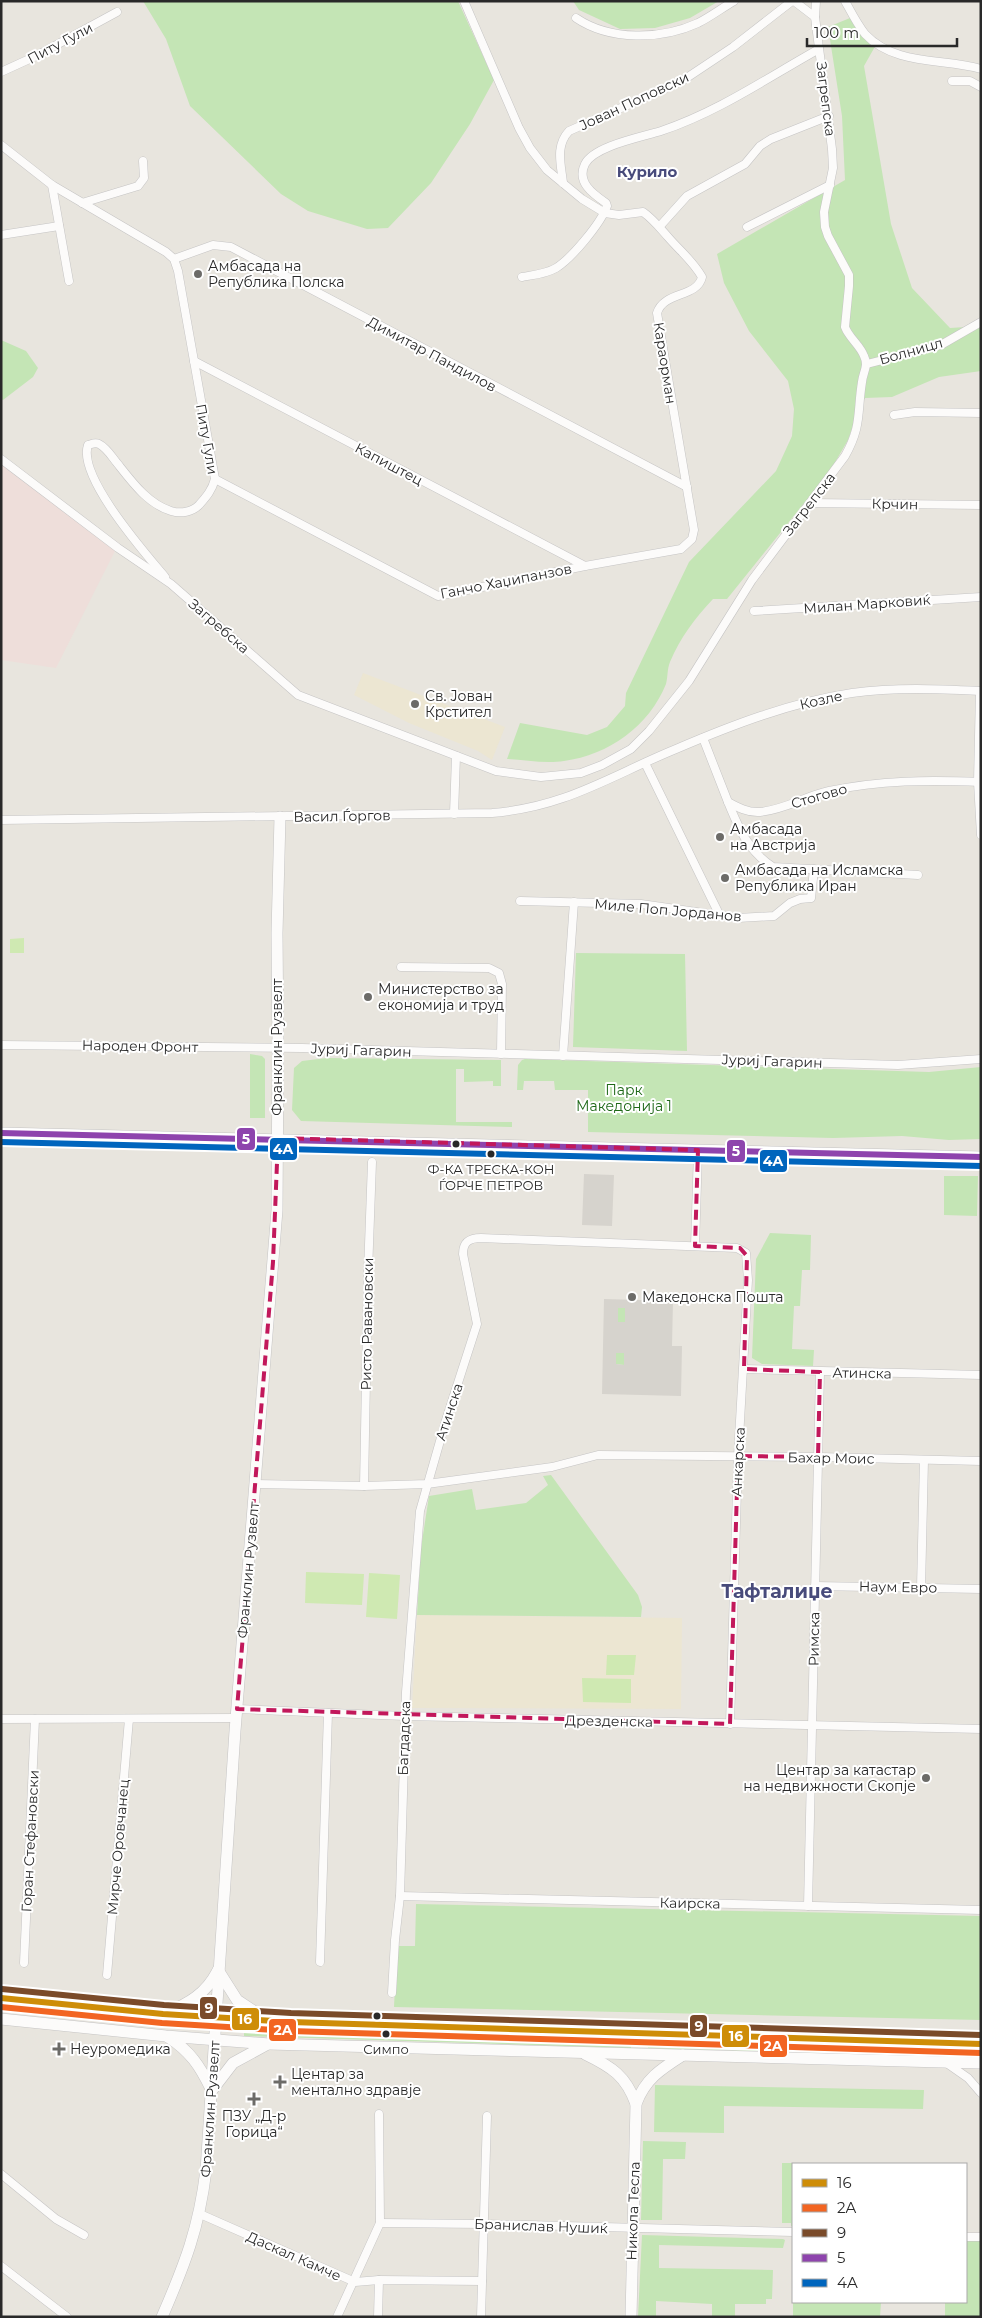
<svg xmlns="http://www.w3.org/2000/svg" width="982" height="2318" font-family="Montserrat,sans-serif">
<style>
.education{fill:#ece6d2}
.medical{fill:#eededa}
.green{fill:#c4e5b5}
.pitch{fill:#cfe9b2}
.plaza{fill:#d6d3cd;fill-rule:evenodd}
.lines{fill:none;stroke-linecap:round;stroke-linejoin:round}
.street-casing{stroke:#c5c4c4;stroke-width:9}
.secondary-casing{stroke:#c5c4c4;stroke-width:12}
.street{stroke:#fcfbfa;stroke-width:8}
.secondary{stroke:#fcfbfa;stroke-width:11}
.bus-1-casing{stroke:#fff;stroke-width:10}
.bus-2-casing{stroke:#fff;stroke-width:10}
.bus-3-casing{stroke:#fff;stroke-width:10}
.bus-4-casing{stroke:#fff;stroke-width:10}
.bus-5-casing{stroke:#fff;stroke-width:10}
.bus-1{stroke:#ce8d08;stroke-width:6}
.bus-2{stroke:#f26522;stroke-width:6}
.bus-3{stroke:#7a4b2a;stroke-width:6}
.bus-4{stroke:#8e44ad;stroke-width:6}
.bus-5{stroke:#0065bd;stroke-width:6}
.marked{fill:none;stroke:#c2185b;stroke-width:4;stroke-dasharray:10 6;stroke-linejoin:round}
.poi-dot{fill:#6c6b68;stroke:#fff;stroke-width:2}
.bus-dot{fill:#292929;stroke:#fff;stroke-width:2}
.labels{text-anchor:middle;stroke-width:4;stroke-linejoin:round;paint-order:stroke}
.bus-label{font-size:13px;fill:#292929;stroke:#fff}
.street-label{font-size:14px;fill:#292929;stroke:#fff}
.poi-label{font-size:14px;fill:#292929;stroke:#fff;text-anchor:start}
.park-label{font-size:14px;fill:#1e6817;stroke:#fff}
.neighbourhood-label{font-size:15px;font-weight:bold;fill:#484b7b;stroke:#fff}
.district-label{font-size:19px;font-weight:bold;fill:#484b7b;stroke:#fff}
.line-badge{stroke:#fff;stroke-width:2}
.badge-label{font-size:14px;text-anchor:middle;font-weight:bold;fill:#fff}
</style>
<rect width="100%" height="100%" fill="#e8e5de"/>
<g class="education">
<polygon points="363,673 505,727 492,760 478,751 409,723 354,695"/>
<polygon points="417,1615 682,1618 681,1709 412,1708"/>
</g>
<polygon class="medical" points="1,464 115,551 56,668 1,660"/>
<g class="green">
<polygon points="143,1 458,1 494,80 470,124 431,183 388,228 367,229 308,211 281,194 190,106 166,39"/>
<polygon points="573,1 719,1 690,18 655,28 620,29 579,10"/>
<path d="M850,18l27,25 -13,23 27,158 21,64 38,40 31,-2v45l-42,6 -47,20 -27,1 -7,13 -10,29 -18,31 -103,128h-14c-18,19 -33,39 -43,63 -3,7 -2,15 -4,22 -17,42 -57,71 -102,77 -18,3 -39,-1 -57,-2l13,-36 67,12 20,-8 18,-21 1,-13 63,-131 87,-91 16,-35 2,-27 -6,-28 -39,-50 -25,-48 -7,-29 128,-74 -3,-64 -14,-89z"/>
<polygon points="1,340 26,351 38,368 33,377 3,400 1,399"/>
<polygon points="576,953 685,954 687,1051 573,1047"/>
<polygon points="250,1054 262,1056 265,1059 265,1118 250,1118"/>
<polygon points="327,1058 501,1060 501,1086 493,1086 493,1081 464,1082 464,1069 456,1069 456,1122 512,1122 512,1127 301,1121 292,1110 294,1068 302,1061"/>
<polygon points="525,1059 929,1072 981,1067 981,1139 949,1140 902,1136 833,1138 588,1132 588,1090 555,1090 554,1081 524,1081 523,1090 517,1090 518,1065 522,1060"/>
<polygon points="944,1176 978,1176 977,1216 944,1215"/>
<polygon points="770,1233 811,1235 810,1270 802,1270 800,1306 794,1306 792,1349 814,1350 813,1366 762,1364 752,1358 756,1259"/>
<rect x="618" y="1308" width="7" height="14"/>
<polygon points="616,1352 625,1353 624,1365 615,1364"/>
<polygon points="551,1475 638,1595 642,1607 641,1617 417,1615 421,1548 429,1496 472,1489 476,1510 526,1503 548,1485 543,1476"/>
<polygon points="416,1904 981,1916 981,2020 394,2007 397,1946 415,1946"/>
<polygon points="244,2029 631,2041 631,2048 244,2036"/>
<polygon points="648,2041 981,2051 981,2057 648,2048"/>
<polygon points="655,2085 924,2090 923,2109 724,2106 724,2133 654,2132"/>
<polygon points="643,2141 686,2142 685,2159 663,2159 662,2220 641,2220"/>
<polygon points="782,2163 798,2163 793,2164 793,2226 791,2226 791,2223 782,2223"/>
<polygon points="642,2235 783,2239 785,2240 783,2248 659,2245 659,2268 773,2270 772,2299 766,2299 766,2304 735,2304 735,2317 712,2317 712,2304 656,2301 656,2317 638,2317"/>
<polygon points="966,2237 981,2237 981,2317 945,2317 945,2302 966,2302"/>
<polygon points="793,2302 881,2302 880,2317 793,2317"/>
</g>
<g class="pitch">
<polygon points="24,938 24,953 10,953 10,939"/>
<polygon points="306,1572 364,1574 362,1605 305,1603"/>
<polygon points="369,1573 400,1575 397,1619 366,1617"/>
<polygon points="607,1655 636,1655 634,1675 606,1675"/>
<polygon points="582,1678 631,1679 631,1703 583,1702"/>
</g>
<g class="plaza">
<polygon points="584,1174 614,1175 612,1226 582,1225"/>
<path d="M604,1299l69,2 -1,45h10l-1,50 -79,-2zM618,1308h7v14h-7zM616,1353h8v12l-8,-1z"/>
</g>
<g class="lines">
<defs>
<g id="street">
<path d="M845,1c6,11 12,23 20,33 30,32 78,24 116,35"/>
<polyline points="815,17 816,1"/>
<path d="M576,18c34,23 85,22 122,5 12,-6 24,-15 36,-22"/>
<polyline points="1,72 36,56 117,12"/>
<polyline points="952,81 970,81 981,87"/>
<path d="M1,145l51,40 114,67 8,7 4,12 37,208c-3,11 -8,17 -16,26 -7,7 -18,9 -28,6 -23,-7 -39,-29 -54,-48 -5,-6 -10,-15 -18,-19 -4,-2 -7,0 -11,1 -11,31 57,108 77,132"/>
<path d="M563,183c-2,-19 -8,-37 6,-52l113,-50 51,-34 59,-46"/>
<polyline points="52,185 69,281"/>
<polyline points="82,203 138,186 144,178 143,161"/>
<polyline points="660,226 687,196 745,164 760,146 771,139 829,116"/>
<polyline points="747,227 830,185"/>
<polyline points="1,235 59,226"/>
<polyline points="174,259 213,245 231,247 687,487"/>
<path d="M522,277c11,-2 24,-3 34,-9 16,-10 45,-45 51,-62l-1,-3c-13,-9 -30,-21 -21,-39 9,-18 57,-27 76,-33 57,-19 106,-53 158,-82"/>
<polyline points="194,361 585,566"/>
<polyline points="867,364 941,345 981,322"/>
<polyline points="894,415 915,412 981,413"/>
<path d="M1,459l117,89 53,36 127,111 198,76 45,6 40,-4 21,-8 29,-16 18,-18 40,-50 63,-101 93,-124c17,-30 12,-43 17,-74 1,-10 7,-16 2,-26 -4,-11 -15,-18 -19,-29l4,-41v-11l-21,-39 -3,-9 -1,-15 9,-44 -1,-19 -17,-132 -21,-16"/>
<path d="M215,479l223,117 147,-30 96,-17 11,-10 2,-9 -37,-217c7,-22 40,-15 45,-36 -9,-16 -22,-26 -34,-40 -8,-9 -15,-18 -25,-25l-24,3 -14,-2 -23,-14 -35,-29 -17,-22 -11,-20 -55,-127"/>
<polyline points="810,503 981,505"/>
<polyline points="754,611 981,597"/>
<polyline points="980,691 978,782 981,835"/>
<path d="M703,738l25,64c9,5 20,11 32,10 24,-2 46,-16 69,-21 52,-11 99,-11 152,-9"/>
<polyline points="645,763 720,916"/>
<path d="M728,802c11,27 20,49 45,65l145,8"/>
<polyline points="454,814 456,756"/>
<path d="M1,820l491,-7c74,-6 118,-37 184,-64 56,-24 116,-47 176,-56 43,-6 86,-4 129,-2"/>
<polyline points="520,901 641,904 738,918 774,916 790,903 800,899 811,898 814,869"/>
<polyline points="401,967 489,968 499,973 502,984 501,1054"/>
<polyline points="1,1045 302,1048 898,1065 981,1059"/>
<polyline points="563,1056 574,902"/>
<polyline points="695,1246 698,1150"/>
<polyline points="744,1369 981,1375"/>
<polyline points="255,1484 364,1486 427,1484 552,1467 598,1455 818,1457 981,1461"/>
<polyline points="364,1486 368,1272 372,1162"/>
<polyline points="815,1586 981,1589"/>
<polyline points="921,1588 924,1460"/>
<polyline points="237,1709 405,1716 981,1729"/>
<polyline points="1,1719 237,1718"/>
<polyline points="400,1896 981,1910"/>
<polyline points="808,1906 820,1372"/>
<polyline points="320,1962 328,1713"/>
<polyline points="24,1963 35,1719"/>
<polyline points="107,1975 129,1719"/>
<path d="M392,1993l3,-53 5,-44 6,-204 14,-181 26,-91 31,-96 -14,-70c0,-12 6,-16 18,-16l256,10 9,5 2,27 -10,176 -8,268"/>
<polyline points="948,2064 968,2078 981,2093"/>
<polyline points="1,2174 56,2219 84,2235"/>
<polyline points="200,2214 355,2282 379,2280 482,2281"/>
<polyline points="380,2223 484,2224 793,2232"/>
<polyline points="966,2237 981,2237"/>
<polyline points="1,2266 67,2317"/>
<polyline points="337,2317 380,2223 379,2114"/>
<polyline points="378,2317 379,2280"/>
<polyline points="481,2317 487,2116"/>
</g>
<g id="secondary">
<polyline points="1,1133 981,1157"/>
<polyline points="218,1970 237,2000 267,2020"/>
<polyline points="1,1998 163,2014 291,2022 981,2044"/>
<path d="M167,2012c22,-8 39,-19 50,-40"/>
<polyline points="1,2019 166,2036 269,2044 981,2063"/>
<path d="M168,2037c22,14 32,29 43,52"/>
<path d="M585,2054c27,13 41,22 51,50"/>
<polyline points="213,2089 233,2063 266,2045"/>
<path d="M162,2317c23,-53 37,-89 44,-147l29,-439 42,-521 1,-162 -1,-115 3,-116"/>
<path d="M631,2317l5,-213c9,-25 25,-35 47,-49"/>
</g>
</defs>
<use href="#street" class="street-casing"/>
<use href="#secondary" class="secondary-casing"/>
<use href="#street" class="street"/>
<use href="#secondary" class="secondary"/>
<defs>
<polyline id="bus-1" points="1,1998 163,2014 291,2022 981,2044"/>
<polyline id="bus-2" points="1,2007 162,2023 291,2031 981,2053"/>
<polyline id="bus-3" points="2,1989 164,2005 291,2013 981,2035"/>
<polyline id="bus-4" points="1,1133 981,1157"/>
<polyline id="bus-5" points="1,1142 981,1166"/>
</defs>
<use href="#bus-1" class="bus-1-casing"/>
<use href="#bus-2" class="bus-2-casing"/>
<use href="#bus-3" class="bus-3-casing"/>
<use href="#bus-4" class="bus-4-casing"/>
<use href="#bus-5" class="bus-5-casing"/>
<use href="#bus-1" class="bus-1"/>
<use href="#bus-2" class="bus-2"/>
<use href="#bus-3" class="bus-3"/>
<use href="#bus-4" class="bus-4"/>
<use href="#bus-5" class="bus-5"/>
</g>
<path class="marked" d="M278,1138l420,12 -3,96 45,2 7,8 -3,113 76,3 -2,85 -80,-1 -8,268 -493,-15 36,-447z"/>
<g class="poi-dot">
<circle cx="198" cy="274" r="5"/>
<circle cx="415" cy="704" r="5"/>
<circle cx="720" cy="837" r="5"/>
<circle cx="725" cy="878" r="5"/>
<circle cx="368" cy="997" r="5"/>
<circle cx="632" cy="1297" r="5"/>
<circle cx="926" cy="1778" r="5"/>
<path d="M56.5 2041.5h5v5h5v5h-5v5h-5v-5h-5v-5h5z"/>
<path d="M277.5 2074.5h5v5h5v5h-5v5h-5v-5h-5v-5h5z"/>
<path d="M251.5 2091.5h5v5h5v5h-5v5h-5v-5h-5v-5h5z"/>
</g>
<g class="bus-dot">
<circle cx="456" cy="1144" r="4.5"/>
<circle cx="491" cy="1154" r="4.5"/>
<circle cx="377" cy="2016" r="4.5"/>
<circle cx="386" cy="2034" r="4.5"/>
</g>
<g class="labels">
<g class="bus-label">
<text x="491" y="1174">Ф-КА ТРЕСКА-КОН<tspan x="491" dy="16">ЃОРЧЕ ПЕТРОВ</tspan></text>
<text x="386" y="2054">Симпо</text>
</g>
<g class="street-label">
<text transform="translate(60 43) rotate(-28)" y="5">Питу Гули</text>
<text transform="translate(826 99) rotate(83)" y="5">Загрепска</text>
<text transform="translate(634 101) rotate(-25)" y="5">Јован Поповски</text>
<text transform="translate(911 351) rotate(-16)" y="5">Болницл</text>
<text transform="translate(432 354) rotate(28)" y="5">Димитар Пандилов</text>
<text transform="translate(665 363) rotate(81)" y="5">Караорман</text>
<text transform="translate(207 439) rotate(80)" y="5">Питу Гули</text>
<text transform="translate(389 464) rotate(28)" y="5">Капиштец</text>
<text transform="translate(809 504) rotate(-52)" y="5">Загрепска</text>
<text transform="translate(895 504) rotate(1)" y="5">Крчин</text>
<text transform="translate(506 581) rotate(-11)" y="5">Ганчо Хаџипанзов</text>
<text transform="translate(867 604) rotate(-4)" y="5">Милан Марковиќ</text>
<text transform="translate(219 626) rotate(41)" y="5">Загребска</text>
<text transform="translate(821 700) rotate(-13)" y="5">Козле</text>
<text transform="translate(819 796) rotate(-16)" y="5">Стогово</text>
<text transform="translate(342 816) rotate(-1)" y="5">Васил Ѓоргов</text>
<text transform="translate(668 910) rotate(5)" y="5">Миле Поп Јорданов</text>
<text transform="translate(140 1046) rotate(1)" y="5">Народен Фронт</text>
<text transform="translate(277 1047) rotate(-90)" y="5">Франклин Рузвелт</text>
<text transform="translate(361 1050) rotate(2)" y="5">Јуриј Гагарин</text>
<text transform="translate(772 1061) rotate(2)" y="5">Јуриј Гагарин</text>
<text transform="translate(367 1324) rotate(-89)" y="5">Ристо Равановски</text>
<text transform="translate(862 1373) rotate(1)" y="5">Атинска</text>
<text transform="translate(449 1412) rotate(-72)" y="5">Атинска</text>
<text transform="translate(831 1458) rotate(1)" y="5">Бахар Моис</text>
<text transform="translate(738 1462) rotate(-87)" y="5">Анкарска</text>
<text transform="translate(248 1570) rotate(-85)" y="5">Франклин Рузвелт</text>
<text transform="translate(898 1587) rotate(1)" y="5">Наум Евро</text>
<text transform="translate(814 1639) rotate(-89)" y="5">Римска</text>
<text transform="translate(609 1721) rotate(1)" y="5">Дрезденска</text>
<text transform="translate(404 1738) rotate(-88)" y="5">Багдадска</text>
<text transform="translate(30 1841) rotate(-87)" y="5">Горан Стефановски</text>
<text transform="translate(118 1847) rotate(-85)" y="5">Мирче Оровчанец</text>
<text transform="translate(690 1903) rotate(1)" y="5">Каирска</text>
<text transform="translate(210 2109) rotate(-86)" y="5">Франклин Рузвелт</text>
<text transform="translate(633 2211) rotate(-88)" y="5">Никола Тесла</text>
<text transform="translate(541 2226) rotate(2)" y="5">Бранислав Нушиќ</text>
<text transform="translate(294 2256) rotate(24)" y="5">Даскал Камче</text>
</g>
<g class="poi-label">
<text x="208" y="271">Амбасада на<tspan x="208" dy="16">Република Полска</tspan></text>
<text x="425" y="701">Св. Јован<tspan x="425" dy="16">Крстител</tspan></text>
<text x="730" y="834">Амбасада<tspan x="730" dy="16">на Австрија</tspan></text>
<text x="735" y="875">Амбасада на Исламска<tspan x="735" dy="16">Република Иран</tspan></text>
<text x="378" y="994">Министерство за<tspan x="378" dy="16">економија и труд</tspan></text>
<text x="642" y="1302">Македонска Пошта</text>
<text x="916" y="1775" text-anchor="end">Центар за катастар<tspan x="916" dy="16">на недвижности Скопје</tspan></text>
<text x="70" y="2054">Неуромедика</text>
<text x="291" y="2079">Центар за<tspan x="291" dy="16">ментално здравје</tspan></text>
<text x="254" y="2121" text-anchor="middle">ПЗУ „Д-р<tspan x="254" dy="16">Горица“</tspan></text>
</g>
<g class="park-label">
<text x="624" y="1095">Парк<tspan x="624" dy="16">Македонија 1</tspan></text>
</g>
<g class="neighbourhood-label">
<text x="647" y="177">Курило</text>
</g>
<g class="district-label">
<text x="777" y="1598">Тафталиџе</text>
</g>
</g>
<g class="line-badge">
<rect x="236" y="1127" width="20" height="24" rx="5" fill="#8e44ad"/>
<rect x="269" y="1137" width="29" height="24" rx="5" fill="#0065bd"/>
<rect x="726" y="1139" width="20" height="24" rx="5" fill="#8e44ad"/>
<rect x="759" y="1149" width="29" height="24" rx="5" fill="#0065bd"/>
<rect x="199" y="1996" width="19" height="24" rx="5" fill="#7a4b2a"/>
<rect x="231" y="2007" width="29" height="24" rx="5" fill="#ce8d08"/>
<rect x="689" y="2014" width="19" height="24" rx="5" fill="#7a4b2a"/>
<rect x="268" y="2018" width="29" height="24" rx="5" fill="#f26522"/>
<rect x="721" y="2024" width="29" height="24" rx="5" fill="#ce8d08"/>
<rect x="759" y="2034" width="29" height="24" rx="5" fill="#f26522"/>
</g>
<g class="badge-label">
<text x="246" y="1144">5</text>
<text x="283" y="1154">4A</text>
<text x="736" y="1156">5</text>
<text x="773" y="1166">4A</text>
<text x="209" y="2013">9</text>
<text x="245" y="2024">16</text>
<text x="699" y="2031">9</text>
<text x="283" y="2035">2A</text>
<text x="736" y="2041">16</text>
<text x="773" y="2051">2A</text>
</g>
<rect width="982" height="2318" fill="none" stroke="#292929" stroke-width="5"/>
<rect x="792" y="2163" width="175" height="140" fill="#ffffff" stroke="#a9a9a9"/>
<rect x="802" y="2179" width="25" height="8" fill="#ce8d08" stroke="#a9a9a9"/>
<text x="837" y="2188" font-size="15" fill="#292929">16</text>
<rect x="802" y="2204" width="25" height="8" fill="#f26522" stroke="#a9a9a9"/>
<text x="837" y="2213" font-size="15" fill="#292929">2A</text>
<rect x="802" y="2229" width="25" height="8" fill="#7a4b2a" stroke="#a9a9a9"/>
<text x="837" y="2238" font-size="15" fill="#292929">9</text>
<rect x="802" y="2254" width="25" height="8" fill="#8e44ad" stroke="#a9a9a9"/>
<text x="837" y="2263" font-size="15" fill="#292929">5</text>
<rect x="802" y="2279" width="25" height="8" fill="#0065bd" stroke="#a9a9a9"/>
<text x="837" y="2288" font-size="15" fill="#292929">4A</text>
<path d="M807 38v8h150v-8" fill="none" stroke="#292929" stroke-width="2.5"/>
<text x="814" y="38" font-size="15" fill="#292929" stroke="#ffffff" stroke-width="4" paint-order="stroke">100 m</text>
</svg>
